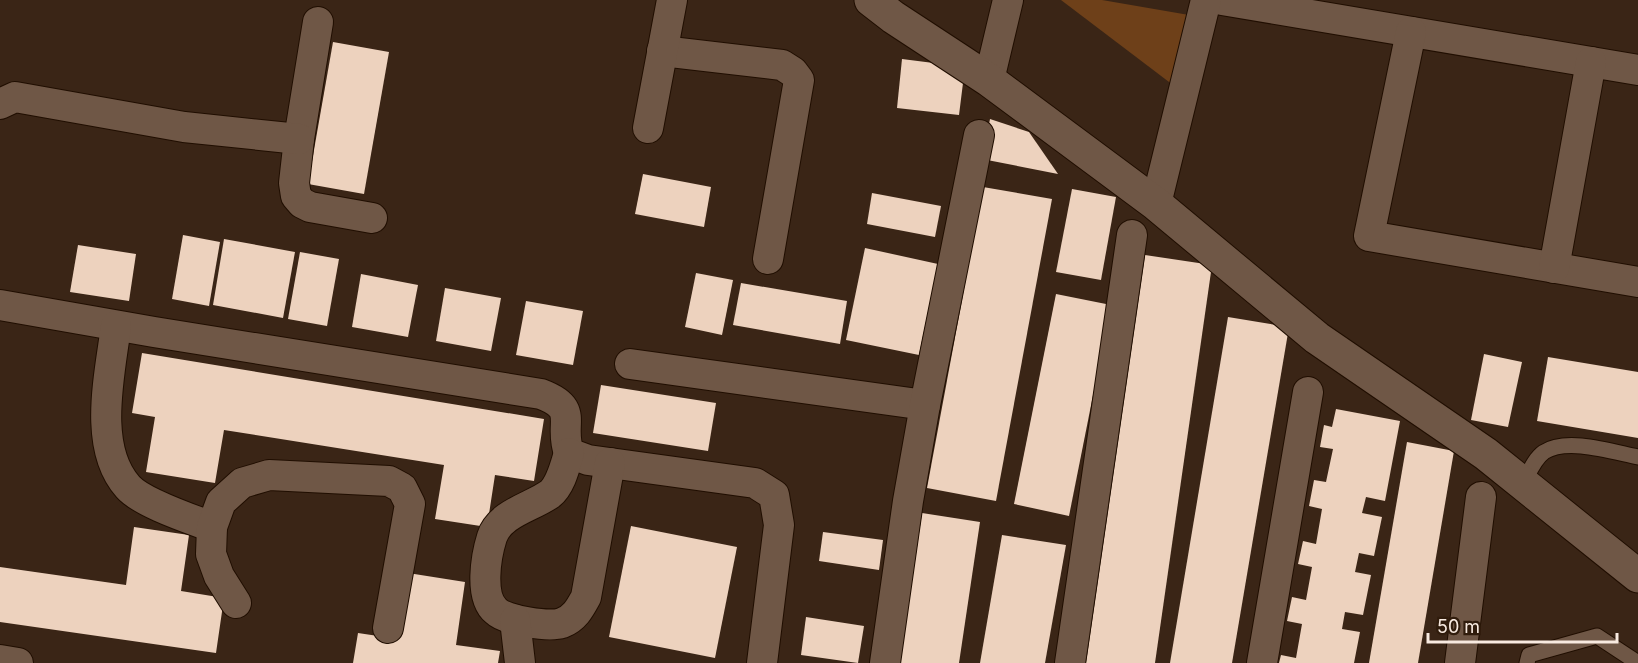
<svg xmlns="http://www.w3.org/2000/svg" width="1638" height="663" font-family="Inter,sans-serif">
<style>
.green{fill:#6e4019}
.building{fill:#edd2be}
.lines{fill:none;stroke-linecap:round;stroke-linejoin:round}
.service-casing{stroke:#200e01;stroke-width:17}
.minor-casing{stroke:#200e01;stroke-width:32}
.tertiary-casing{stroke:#200e01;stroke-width:35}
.service{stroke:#6f5746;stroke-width:15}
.minor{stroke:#6f5746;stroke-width:30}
.tertiary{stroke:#6f5746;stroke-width:33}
</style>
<rect width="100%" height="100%" fill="#3a2516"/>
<polygon class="green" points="1061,0 1102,0 1189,15 1173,85"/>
<g class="building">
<polygon points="333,42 389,52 364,194 308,184"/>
<polygon points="902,59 965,67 959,115 897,108"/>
<polygon points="990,119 1029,132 1058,174 982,159"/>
<polygon points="643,174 711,187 704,227 635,214"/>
<polygon points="983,187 1052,199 996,501 927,488"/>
<polygon points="1072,189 1116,197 1101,280 1056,272"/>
<polygon points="872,193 941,206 935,237 867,224"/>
<polygon points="183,235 220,242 209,306 172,299"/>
<polygon points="224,239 295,252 283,318 213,305"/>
<polygon points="78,245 136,254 129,301 70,292"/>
<polygon points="865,248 938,264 919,355 846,340"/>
<polygon points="300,252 339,259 327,326 288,319"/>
<polygon points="1145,255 1212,265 1155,663 1086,663"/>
<polygon points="696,273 733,280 722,335 685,327"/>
<polygon points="361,274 418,285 408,337 352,327"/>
<polygon points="741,283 847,301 840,344 733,325"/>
<polygon points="445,288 501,298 491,351 436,341"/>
<polygon points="1056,294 1111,305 1069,516 1014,504"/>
<polygon points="526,301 583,311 573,365 516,355"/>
<polygon points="1228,317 1289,327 1232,663 1170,663"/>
<polygon points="142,353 544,419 534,481 495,475 487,527 435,519 444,465 224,430 215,483 146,472 155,417 132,413"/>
<polygon points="1484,354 1522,362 1508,427 1471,420"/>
<polygon points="1548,357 1638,372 1638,438 1537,421"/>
<polygon points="601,385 716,403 708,451 593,433"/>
<polygon points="1336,409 1400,421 1385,501 1366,497 1362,513 1382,517 1374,556 1359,553 1355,572 1371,575 1363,615 1345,612 1342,629 1360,632 1354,663 1279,663 1281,655 1296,658 1302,624 1287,621 1292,597 1306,600 1312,567 1298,564 1303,541 1316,544 1322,509 1309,506 1314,480 1326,482 1333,449 1320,447 1324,425 1332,427"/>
<polygon points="1407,442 1454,451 1418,663 1369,663"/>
<polygon points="922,513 980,522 959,663 900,663"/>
<polygon points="631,526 737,547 715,658 609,637"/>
<polygon points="134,527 189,535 181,591 224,598 216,653 0,622 0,567 126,585"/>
<polygon points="823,532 883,540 879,570 819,561"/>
<polygon points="1002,535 1066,545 1045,663 980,663"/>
<polygon points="408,573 465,582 456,645 500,651 498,663 353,663 358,633 398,639"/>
<polygon points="806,617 864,626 858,663 801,655"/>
</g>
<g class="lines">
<defs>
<g id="service">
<path d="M1523,484c6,-11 11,-25 21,-32 23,-15 69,0 94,5"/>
<polyline points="1527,663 1529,655 1597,636 1638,663"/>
</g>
<g id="minor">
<polyline points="1222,0 1638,70"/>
<polyline points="318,22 299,139 294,183 296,196 302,203 310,207 372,218"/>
<polyline points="1411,32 1369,236 1638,282"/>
<polyline points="662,51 782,65 793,72 799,80 768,259"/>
<polyline points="989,80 1008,0"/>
<polyline points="0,104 15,97 184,127 299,139"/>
<polyline points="648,128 672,0"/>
<polyline points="1156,204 1206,0"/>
<polyline points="1554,268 1591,62"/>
<path d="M0,305l154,27 387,62c40,15 17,29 28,59l19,7 167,23 19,12 5,30 -17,138"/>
<path d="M116,326c-6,48 -24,121 12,161 14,16 63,32 84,40"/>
<polyline points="630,364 925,405"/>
<path d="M569,453c-4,13 -8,32 -19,41 -18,13 -50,19 -58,43 -6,19 -13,60 4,74 10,10 53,16 66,12 13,-5 18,-15 24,-26l24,-134"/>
<polyline points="236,603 219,576 211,554 212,527 221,502 242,483 269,475 389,481 402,488 410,504 388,628"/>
<polyline points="515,620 520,663"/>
<polyline points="0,660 18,663"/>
<polyline points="885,663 908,501 925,405 979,135"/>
<polyline points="1070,663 1132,235"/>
<polyline points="1262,663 1308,392"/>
<polyline points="1460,663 1481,497"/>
</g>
<polyline id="tertiary" points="871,0 893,17 989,80 1156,204 1317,338 1486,454 1638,576"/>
</defs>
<use href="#service" class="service-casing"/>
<use href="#minor" class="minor-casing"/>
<use href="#tertiary" class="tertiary-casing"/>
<use href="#service" class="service"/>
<use href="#minor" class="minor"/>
<use href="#tertiary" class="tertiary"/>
</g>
<path d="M1428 633v9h189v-9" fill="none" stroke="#f8eae0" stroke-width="3"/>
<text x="1437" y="633" font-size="18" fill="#f8eae0" stroke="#301c0c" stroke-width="4.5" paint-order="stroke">50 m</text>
</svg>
